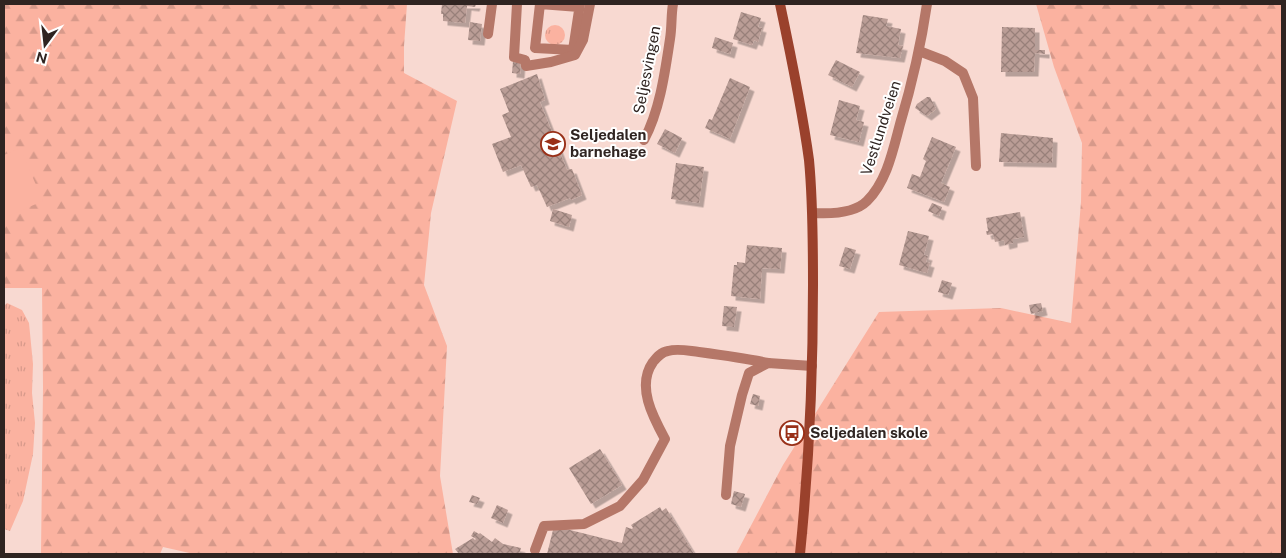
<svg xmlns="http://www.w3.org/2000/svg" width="1286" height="558" font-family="'Public Sans',sans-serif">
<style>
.grass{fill:url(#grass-tufts)}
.forest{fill:url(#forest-firs)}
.green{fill:#fbb2a0}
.building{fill:url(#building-cross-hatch);filter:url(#shadow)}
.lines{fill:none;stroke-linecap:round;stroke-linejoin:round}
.lane{stroke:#b57768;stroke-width:10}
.street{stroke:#b57768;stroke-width:10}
.secondary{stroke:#9a412c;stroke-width:10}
.labels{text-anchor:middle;stroke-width:4;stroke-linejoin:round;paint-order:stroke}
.street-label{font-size:15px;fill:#2f2421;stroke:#fff}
.poi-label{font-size:15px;font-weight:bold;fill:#2f2421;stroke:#fff;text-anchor:start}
</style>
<defs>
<pattern id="grass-tufts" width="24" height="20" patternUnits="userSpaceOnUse" patternTransform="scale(1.25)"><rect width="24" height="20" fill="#fbb2a0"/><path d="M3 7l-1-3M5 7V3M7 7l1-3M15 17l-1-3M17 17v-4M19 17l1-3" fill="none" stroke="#d7998a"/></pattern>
<pattern id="forest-firs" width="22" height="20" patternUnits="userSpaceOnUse" patternTransform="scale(1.25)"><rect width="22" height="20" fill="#fbb2a0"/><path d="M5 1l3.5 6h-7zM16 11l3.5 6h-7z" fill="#d7998a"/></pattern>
<pattern id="building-cross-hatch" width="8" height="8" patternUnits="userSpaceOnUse" patternTransform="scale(1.25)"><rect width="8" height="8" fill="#ba9d96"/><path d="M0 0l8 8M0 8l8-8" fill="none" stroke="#98807a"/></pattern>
<filter id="shadow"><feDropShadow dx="4.5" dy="4.5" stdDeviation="0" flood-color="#0004"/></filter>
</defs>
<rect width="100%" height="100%" fill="#f8d9d1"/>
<g class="grass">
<circle cx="555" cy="35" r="10"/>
<polygon points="7,303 22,310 29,323 33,364 32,393 35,423 33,454 23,501 10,531 4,529 4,306"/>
</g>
<g class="forest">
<polygon points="4,4 407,4 404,46 404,73 457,101 431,213 424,285 447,346 440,476 453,554 194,554 163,547 160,554 41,554 43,387 42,288 4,288"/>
<polygon points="1036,4 1282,4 1282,554 736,554 783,465 879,312 1001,308 1071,323 1081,202 1082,143 1054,67"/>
</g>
<polygon class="green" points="20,148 43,201 8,216 4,207 4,155"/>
<g class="building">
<polygon points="442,4 476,4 475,7 467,6 465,23 443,21 443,14 441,14"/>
<polygon points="741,12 761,18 758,27 762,28 758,42 754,40 752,45 733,39"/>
<polygon points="863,15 888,19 886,26 901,29 898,45 903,46 900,58 856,53"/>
<polygon points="470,22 482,24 480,41 468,40"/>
<polygon points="1002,27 1035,28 1035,50 1045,50 1045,54 1035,53 1034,72 1001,72"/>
<polygon points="715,37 733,43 730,54 712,48"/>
<polygon points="836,60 860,72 852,87 828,75"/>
<polygon points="513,61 521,61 520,74 512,73"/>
<polygon points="537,74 545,100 540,102 567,170 572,169 582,195 571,200 570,198 547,207 537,185 531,187 521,165 503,172 492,144 511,137 502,115 509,112 500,89"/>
<polygon points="730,78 750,87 730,139 705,128 709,119 712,120"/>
<polygon points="927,97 930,97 936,109 927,116 915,108 917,104"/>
<polygon points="839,100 860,106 856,120 864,122 859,142 830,135"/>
<polygon points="665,129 682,138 675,153 657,144"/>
<polygon points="1001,133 1053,138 1052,163 999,162"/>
<polygon points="932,137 956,147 941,183 950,187 944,202 907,188 912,174 920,177 926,161 923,159"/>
<polygon points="676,163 704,167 699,203 671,199"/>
<polygon points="932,203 942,207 939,216 928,211"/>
<polygon points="553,209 572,215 569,227 550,221"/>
<polygon points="1020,212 1024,237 1013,239 1013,243 1005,245 1004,240 995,242 993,234 987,235 986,231 988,231 986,218"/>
<polygon points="908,231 929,236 924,255 928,256 926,262 930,263 927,273 899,265"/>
<polygon points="747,245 782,248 780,269 762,268 760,299 731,296 734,265 737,265 737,262 745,263"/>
<polygon points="845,247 856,250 850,269 839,266"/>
<polygon points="942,280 952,283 948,295 938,292"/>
<polygon points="1041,303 1043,311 1031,314 1029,305"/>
<polygon points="724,306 737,307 734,327 722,326"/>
<polygon points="753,394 760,396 758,406 750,404"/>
<polygon points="600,449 622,485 591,504 569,468"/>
<polygon points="734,491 745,494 741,507 731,504"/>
<polygon points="472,495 480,498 477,504 469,502"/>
<polygon points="497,505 508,510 503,523 491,518"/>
<polygon points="660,507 662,511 666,508 694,554 547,554 554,526 622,543 626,527 632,529 633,528 631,525"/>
<polygon points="474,531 479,534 480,533 492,542 495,538 503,544 521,548 519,554 459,554 455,549 473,538 475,540 476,539 471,536"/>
</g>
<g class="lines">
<polyline class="lane" points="579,7 540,4 535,48 573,50 580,4"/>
<g class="street">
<polyline points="517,4 514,57 525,60 526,66 551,62 575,55 583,40 590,4"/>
<polyline points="488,34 492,4"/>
<polyline points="919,51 945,61 963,73 973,98 976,166"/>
<path d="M644,140c16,-30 21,-68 26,-101 2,-12 1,-24 3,-35"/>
<path d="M813,213c17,1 41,1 54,-12 20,-20 26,-51 33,-77 12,-40 21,-79 27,-120"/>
<polyline points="726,495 730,446 742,395 749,373 768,363 812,366"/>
<path d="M535,550l9,-24 40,-2 36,-18 23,-26 22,-41c-12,-22 -29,-53 -12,-77 4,-5 8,-10 15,-11 10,-3 21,0 31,1 23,3 46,6 69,11"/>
</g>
<path class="secondary" d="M780,4c11,52 22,104 29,156 4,42 4,84 4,125 0,90 -4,180 -13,269"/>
</g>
<defs>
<symbol id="school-ring" viewBox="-11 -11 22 22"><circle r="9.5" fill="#fff" stroke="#993018" stroke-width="1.5"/><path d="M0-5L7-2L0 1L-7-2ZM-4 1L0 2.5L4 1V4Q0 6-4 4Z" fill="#993018"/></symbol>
<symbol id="bus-ring" viewBox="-11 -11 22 22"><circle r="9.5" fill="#fff" stroke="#993018" stroke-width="1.5"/><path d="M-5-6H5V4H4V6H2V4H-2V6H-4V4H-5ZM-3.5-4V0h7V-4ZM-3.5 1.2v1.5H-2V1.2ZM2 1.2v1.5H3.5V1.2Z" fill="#993018"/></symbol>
</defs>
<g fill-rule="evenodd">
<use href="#school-ring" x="539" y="130" width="28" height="28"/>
<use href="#bus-ring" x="778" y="419" width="28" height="28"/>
</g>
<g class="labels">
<g class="street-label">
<text transform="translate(647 70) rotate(-79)" y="5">Seljesvingen</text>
<text transform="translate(881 128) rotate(-72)" y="5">Vestlundveien</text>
</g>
<g class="poi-label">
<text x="570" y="140">Seljedalen<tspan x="570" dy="17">barnehage</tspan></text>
<text x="810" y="438">Seljedalen skole</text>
</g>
</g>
<rect width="1286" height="558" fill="none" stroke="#2f2421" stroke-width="10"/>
<g transform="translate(45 45) rotate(195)" stroke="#ffffff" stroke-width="4" paint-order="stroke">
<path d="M0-4L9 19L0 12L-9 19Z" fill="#2f2421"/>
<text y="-8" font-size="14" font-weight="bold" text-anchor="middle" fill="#2f2421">N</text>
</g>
</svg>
